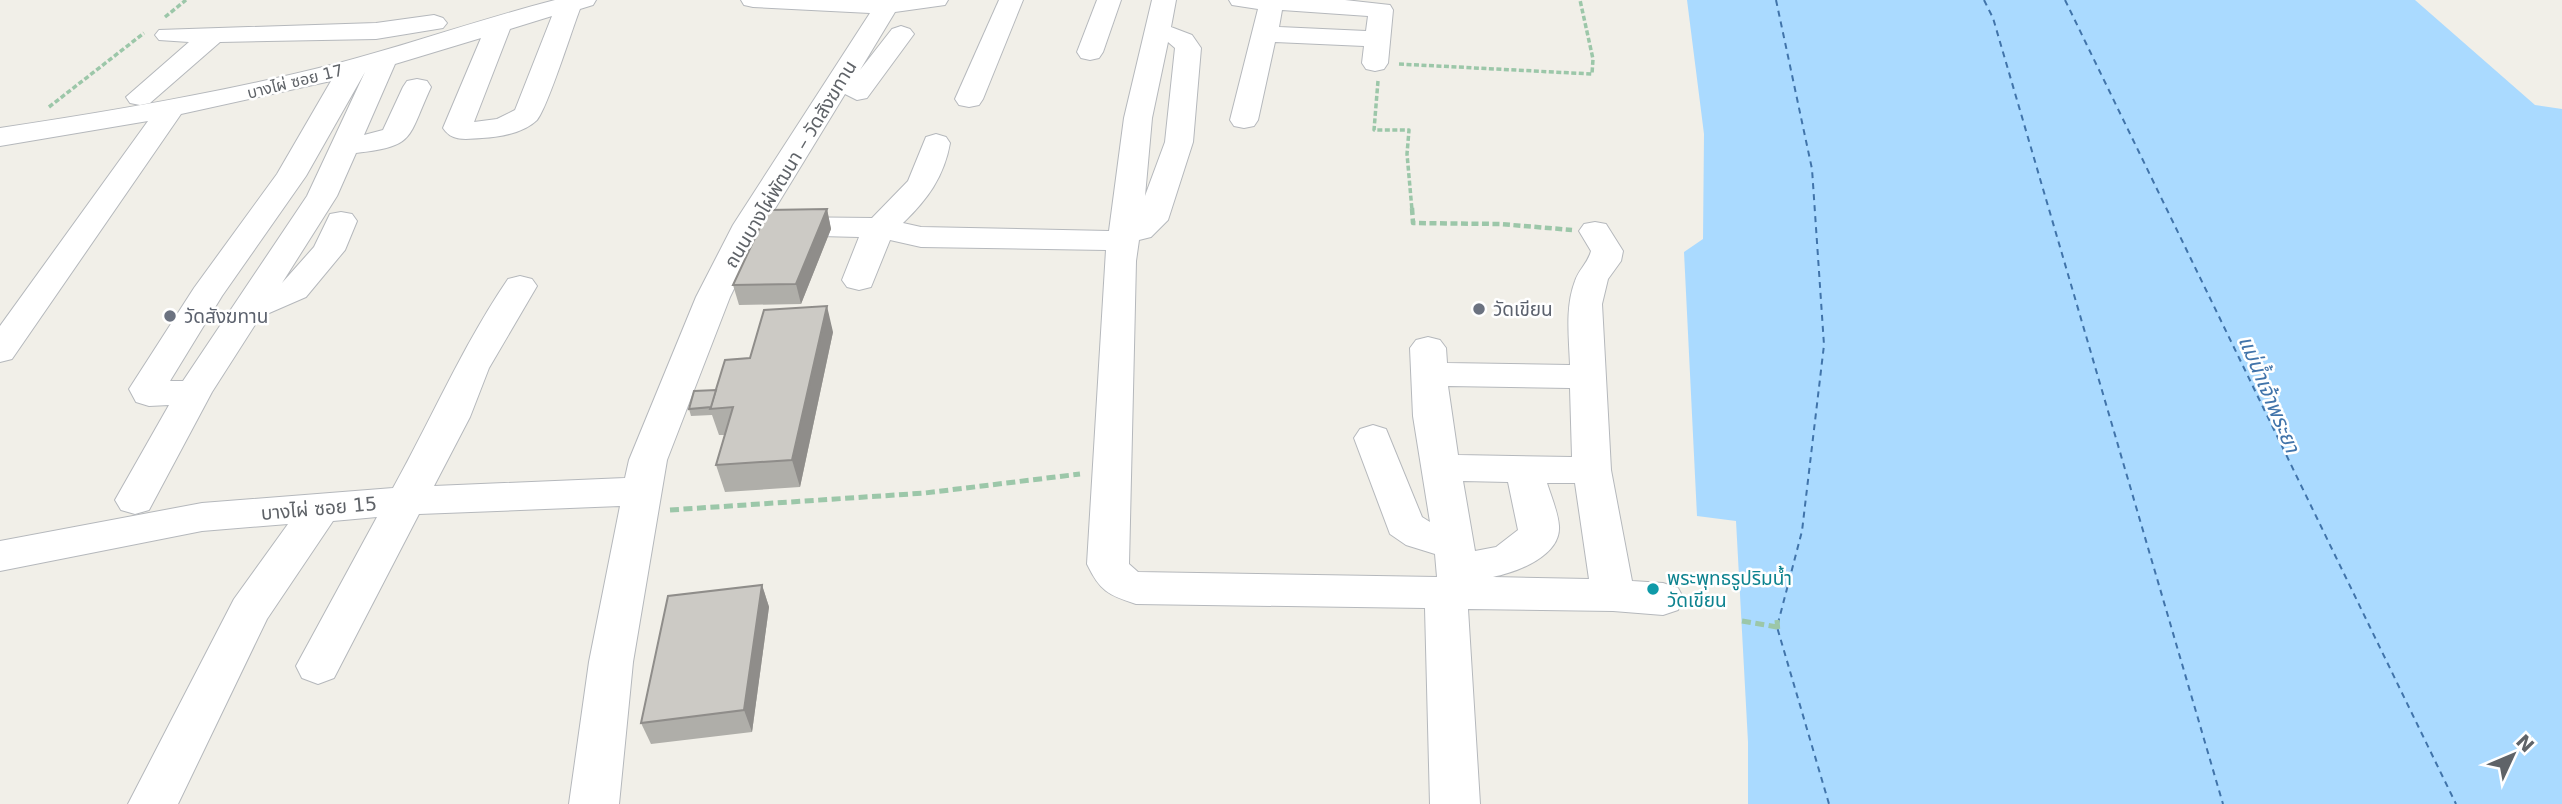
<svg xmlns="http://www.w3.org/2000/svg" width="2562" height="804" font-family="'DejaVu Sans','Noto Sans Thai',sans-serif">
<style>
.water{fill:#aadaff}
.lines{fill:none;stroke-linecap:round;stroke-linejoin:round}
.ferry{stroke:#4174aa;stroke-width:2;stroke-dasharray:6 5;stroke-linecap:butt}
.minor-casing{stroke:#b5b8bc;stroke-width:2}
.path-far2{stroke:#9cc7a9;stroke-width:3.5;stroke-dasharray:5 2.5;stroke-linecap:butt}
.path-far1{stroke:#9cc7a9;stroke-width:4.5;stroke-dasharray:7 3.5;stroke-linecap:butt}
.path{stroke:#9cc7a9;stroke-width:5;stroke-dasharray:9 4.5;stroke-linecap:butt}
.minor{fill:#fff;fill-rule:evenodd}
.wall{fill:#afaea9}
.shaded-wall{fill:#8f8d8a}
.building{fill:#cccac5;stroke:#8f8d8a;stroke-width:2}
.worship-dot{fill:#6b7280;stroke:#fff;stroke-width:2.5}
.culture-dot{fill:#0f9aa8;stroke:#fff;stroke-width:2.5}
.labels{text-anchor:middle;stroke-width:5;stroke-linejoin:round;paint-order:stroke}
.far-street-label{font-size:16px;fill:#5f6368;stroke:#fff}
.street-label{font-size:19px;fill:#5f6368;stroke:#fff}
.worship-label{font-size:19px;fill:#5b616d;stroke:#fff;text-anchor:start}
.culture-label{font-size:19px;fill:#0d838f;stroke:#fff;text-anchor:start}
.water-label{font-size:21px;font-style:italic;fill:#4174aa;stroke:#fff}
</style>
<rect width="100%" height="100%" fill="#f1efe8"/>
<polygon class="water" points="1687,0 2415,0 2535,105 2562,109 2562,804 1748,804 1748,742 1736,521 1697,516 1684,252 1703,239 1704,134"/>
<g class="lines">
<g class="ferry">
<polyline points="1776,0 1812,169 1824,345 1802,531 1777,627 1829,804"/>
<polyline points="1984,0 1993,18 2223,804"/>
<polyline points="2065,0 2456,804"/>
</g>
<defs>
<g id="minor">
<path d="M555,0h41l-3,5 -13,4c-8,20 -32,98 -43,111 -13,13 -38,17 -55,18 -16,1 -30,4 -39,-10l38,-90 -86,26 -31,71 19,-5 20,-43 4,-6 10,-2 10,2 4,6c-24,52 -15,59 -75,66l-19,43 -55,87 32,-36 16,-33 11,-2 11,2 5,7 -12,29 -39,47 -46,20 -48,75 -63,118 -14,4 -14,-4 -6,-10 54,-95 -20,1 -13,-4 -7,-13 65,-101 83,-114 54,-93 -150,33 -169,245 -12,3v-36l148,-205 -148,25v-18c112,-17 225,-36 335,-64 73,-19 146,-45 220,-64zM552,16l-37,94 -18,9 -23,3 36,-93zM365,72l-58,124 -124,185h-13l52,-85 84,-120z"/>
<path d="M741,0h207l-3,5 -50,7 -35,58 32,-41 9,-3 9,3 4,5 -47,64 -10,2 -12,-6 -80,131 -35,72 -63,163 -34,202 -14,142h-50l20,-142 31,-156 -201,8 -85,164 -16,6 -16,-6 -6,-12 81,-149 -44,4 -66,98 -89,185h-50l106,-205 54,-75 -86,7 -202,40v-30l202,-38 191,-15c39,-70 70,-143 115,-209l12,-3 12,3 5,7 -48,82 -19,49 -36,69 191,-8 4,-18 67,-163 37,-72 137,-212 -117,-6 -9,-2z"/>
<polygon points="999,0 1023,0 983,99 979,105 969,107 959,105 955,99"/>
<polygon points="1097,0 1121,0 1103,52 1099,58 1090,60 1081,58 1077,52"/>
<path d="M1152,0h24l-5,27 21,8 9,13 -8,94 -25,78 -17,17 -12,3 -3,21 -7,303 9,8 299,5 -2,-23 -29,-9 -16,-11 -36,-96 6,-9 13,-4 13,4 36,88 8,5 -17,-106 -3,-68 6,-8 12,-3 12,3 6,8 1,15 123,2c-1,-28 -5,-58 5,-84 4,-12 13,-18 16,-30l-12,-20 5,-7 11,-2 11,2 17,27 -2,10 -13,18 -6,25 9,166 21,111 31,2 15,5 6,11 -6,11 -15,5 -50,-4 -145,-2 12,195h-50l-5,-196 -289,-4c-28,-9 -36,-13 -49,-40l19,-314 -185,-3 -31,-7 -19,47 -12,3 -12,-3 -5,-7 17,-43 -78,-2 -11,-2 -5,-7 5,-7 11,-2 91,1 36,-37 18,-44 10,-3 10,3 4,6c-6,34 -23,57 -47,80l18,4 188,4 15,-113zM1168,42l7,6 -10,94 -20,54 7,-78zM1448,386l122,2 2,69 -114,-2zM1463,481l45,1 10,48 -22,17 -21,4zM1547,483h28l14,96 -96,-2c24,-5 68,-21 66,-51 -1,-14 -8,-30 -12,-43z"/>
<path d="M1229,0h116l45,5 3,5 -5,53 -4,6 -9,2 -9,-2 -4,-6 2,-17 -89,-4 -17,78 -4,6 -10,2 -10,-2 -4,-6 28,-111 -26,-4zM1282,10l86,6 -2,15 -87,-4z"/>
<polygon points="434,15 443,18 447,23 443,28 376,39 220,42 150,103 140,105 130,103 126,97 189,42 159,40 155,35 159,30 376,23"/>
</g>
</defs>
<use href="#minor" class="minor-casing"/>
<g class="path-far2">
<polyline points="165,17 186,0"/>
<polyline points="1399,64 1592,74 1593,59 1580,0"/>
<polyline points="1378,81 1374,130 1409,130 1407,154 1412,210"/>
<polyline points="49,107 144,33"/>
</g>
<polyline class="path-far1" points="1412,208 1413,223 1500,224 1572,230"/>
<g class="path">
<polyline points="670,510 925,493 1080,474"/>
<polyline points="1777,620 1778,633"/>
<polyline points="1742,621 1777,627"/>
</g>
<use href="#minor" class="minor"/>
</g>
<g class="wall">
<polygon points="827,209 831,229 801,304 739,305 733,285"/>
<polygon points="833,332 800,487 725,492 716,465 725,435 719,435 712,415 691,416 689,409 716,390 750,358"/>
<polygon points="762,585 769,607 752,732 651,744 641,723"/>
</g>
<g class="shaded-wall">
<polygon points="827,209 831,229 801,304 796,284"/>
<polygon points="827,306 833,332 800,487 792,460"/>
<polygon points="762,585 769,607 752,732 744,710"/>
</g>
<g class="building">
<polygon points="827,209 796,284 733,285 768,210"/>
<polygon points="827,306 792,460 716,465 733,407 710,409 725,360 750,358 764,310"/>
<polygon points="716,390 711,407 689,409 694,391"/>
<polygon points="762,585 744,710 641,723 668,596"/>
</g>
<g class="worship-dot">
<circle cx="1479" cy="309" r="7"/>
<circle cx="170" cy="316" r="7"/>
</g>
<circle class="culture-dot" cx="1653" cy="589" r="7"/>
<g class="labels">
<g class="far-street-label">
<text transform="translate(295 81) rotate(-14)" y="6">บางไผ่ ซอย 17</text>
</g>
<g class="street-label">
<text transform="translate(790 164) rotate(-59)" y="7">ถนนบางไผ่พัฒนา – วัดสังฆทาน</text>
<text transform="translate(319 508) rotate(-5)" y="7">บางไผ่ ซอย 15</text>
</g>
<g class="worship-label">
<text x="1493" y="316">วัดเขียน</text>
<text x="184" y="323">วัดสังฆทาน</text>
</g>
<g class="culture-label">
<text x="1667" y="585">พระพุทธรูปริมน้ำ<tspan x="1667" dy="22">วัดเขียน</tspan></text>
</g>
<g class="water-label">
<text transform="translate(2269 394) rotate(67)" y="7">แม่น้ำเจ้าพระยา</text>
</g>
</g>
<g transform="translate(2513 755) rotate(46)" stroke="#ffffff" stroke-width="5" paint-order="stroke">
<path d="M0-5L12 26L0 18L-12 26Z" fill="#5f6368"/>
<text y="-10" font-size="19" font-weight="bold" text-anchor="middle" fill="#5f6368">N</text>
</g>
</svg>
